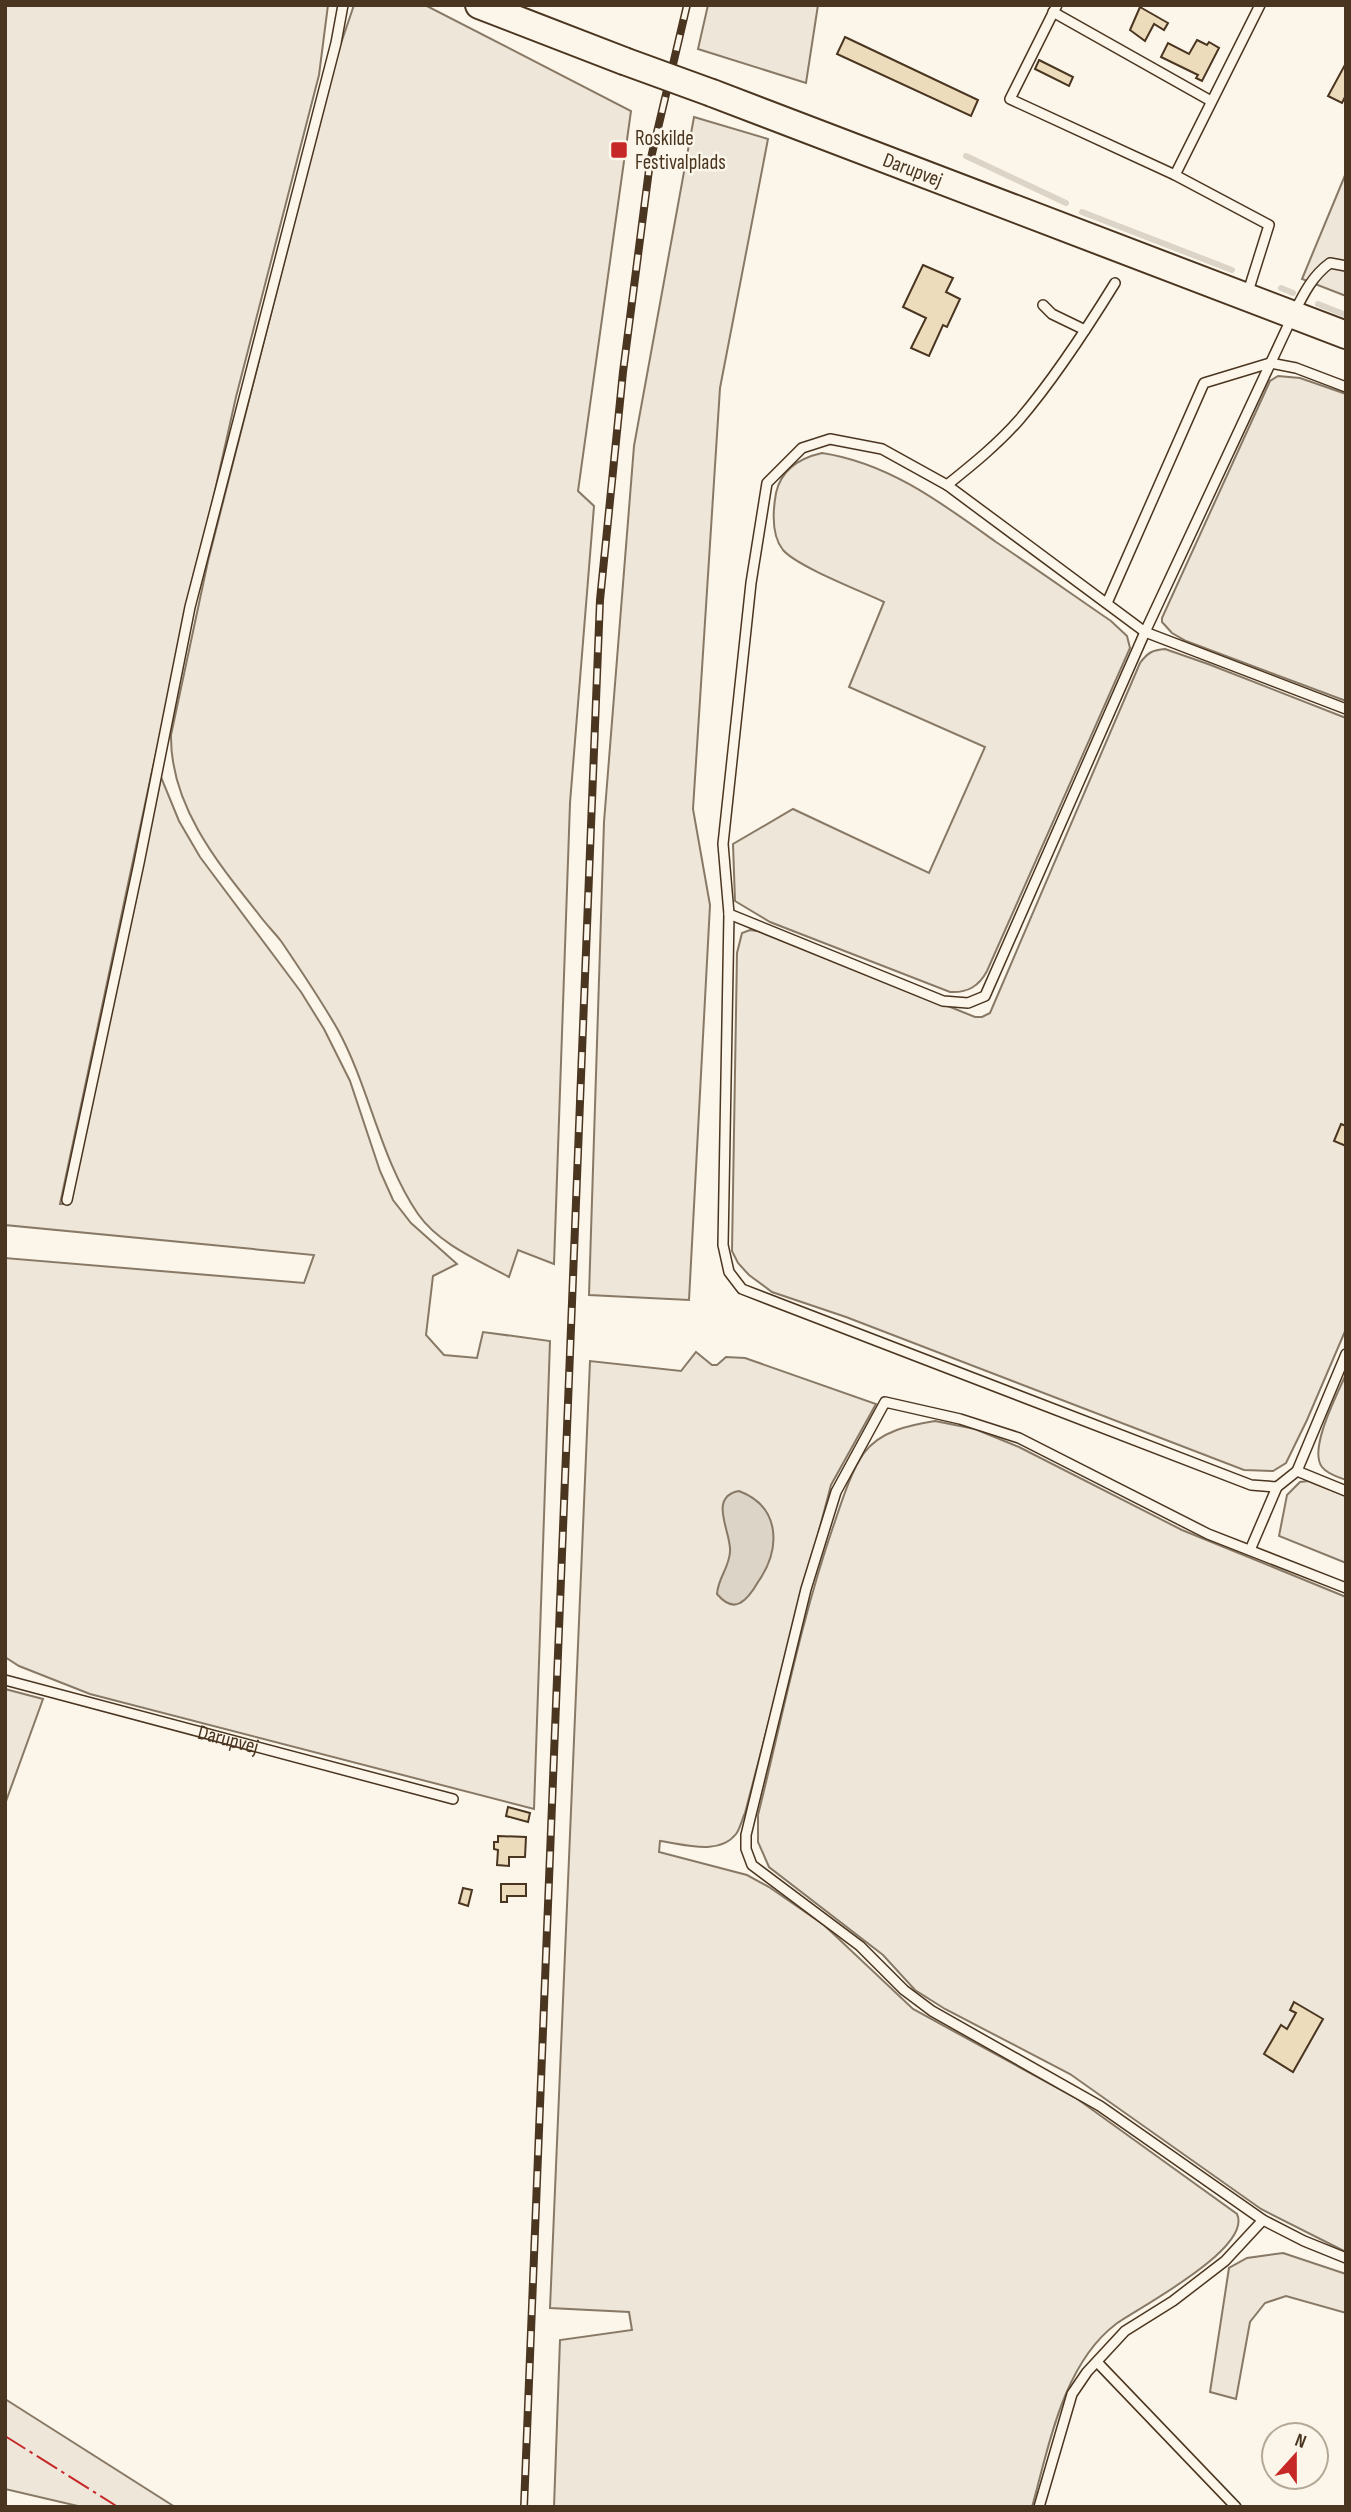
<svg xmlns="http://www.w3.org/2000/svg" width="1351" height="2512" font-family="'Sofia Sans Condensed',sans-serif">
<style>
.green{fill:#ede6d9;stroke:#887966;stroke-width:2}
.water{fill:#dcd4c6;stroke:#887966;stroke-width:2}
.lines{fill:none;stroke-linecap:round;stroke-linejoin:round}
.stream{stroke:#dcd4c6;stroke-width:6}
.building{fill:#ecdcbc;stroke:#4a3520;stroke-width:2}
.lane-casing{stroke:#4a3520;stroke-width:12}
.secondary-casing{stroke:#4a3520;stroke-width:30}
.lane{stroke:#fbf6e9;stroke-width:9}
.secondary{stroke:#fbf6e9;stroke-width:26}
.rail-casing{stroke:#4a3520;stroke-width:8}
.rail{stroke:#fbf6e9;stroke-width:5;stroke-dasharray:16;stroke-linecap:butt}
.secondary-bridge-casing{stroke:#4a3520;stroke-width:30;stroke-linecap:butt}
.secondary-bridge{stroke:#fbf6e9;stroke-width:26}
.power{stroke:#c62828;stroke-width:2;stroke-dasharray:24 5 3.5 5;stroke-linecap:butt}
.poi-dot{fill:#c62828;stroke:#fbf6e9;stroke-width:2.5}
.labels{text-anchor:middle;stroke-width:5;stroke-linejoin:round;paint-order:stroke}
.poi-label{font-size:21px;fill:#4a3520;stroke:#fbf6e9;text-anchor:start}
.street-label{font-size:21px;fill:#4a3520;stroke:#fbf6e9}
</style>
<rect width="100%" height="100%" fill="#fbf6e9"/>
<g class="green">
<polygon points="5,5 328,5 319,75 236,397 151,776 60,1204 69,1204 161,777 179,821 200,857 301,992 324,1029 350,1081 380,1171 393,1200 411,1223 457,1264 433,1276 426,1335 444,1355 477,1358 483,1332 550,1341 534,1809 90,1694 19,1666 5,1657 5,1258 304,1283 314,1255 5,1225"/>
<path d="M354,5h71l206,106 -53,380 16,15 -24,297 -16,461 -36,-14 -9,27c-31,-17 -70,-33 -91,-63 -38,-56 -48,-125 -80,-184 -17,-30 -38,-61 -57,-89 -8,-10 -17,-19 -24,-29 -41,-51 -87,-108 -86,-177l37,-174 128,-503z"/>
<polygon points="708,5 818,5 806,83 698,49"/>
<polygon points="694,117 768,139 720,388 693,809 710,905 689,1300 589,1295 604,822 634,446"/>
<polygon points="1346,173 1346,296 1302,279"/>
<polygon points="1278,376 1300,378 1346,394 1346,701 1186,641 1172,633 1162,622 1162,618 1270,381"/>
<path d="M822,453c67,10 121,51 174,89 39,26 77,53 115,79l16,15 3,12 -143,323c-8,15 -19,22 -37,21l-180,-70 -35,-21 -2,-57 60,-35 136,64 56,-126 -136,-60 35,-85c-23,-11 -86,-35 -101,-52 -12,-15 -10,-40 -7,-57 5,-23 24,-35 46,-40z"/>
<path d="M1165,649l43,15 138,54v611l-39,91 -21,43 -13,8 -29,-1 -398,-153 -74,-25 -23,-17 -11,-12 -6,-12 5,-298 5,-20 8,-3 14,2 211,85h7l8,-4 150,-350c8,-11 13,-13 25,-14z"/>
<path d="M696,1352l16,13h5l9,-8 19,1 131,46 -45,81 -86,328c-3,6 -5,16 -9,21 -17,22 -53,10 -76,7l-1,11 88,23 22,12 55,38 89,84 163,89 161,116c16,34 -97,93 -121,110 -53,40 -67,122 -84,183h-478l6,-167 72,-10 -3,-18 -79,-4 40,-947 91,10z"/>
<path d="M1346,1374v106c-8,-3 -19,-6 -24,-13 -14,-18 16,-74 24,-93z"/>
<path d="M935,1421l40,8 44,18 163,83 164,67v655l-85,-43 -191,-135 -125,-65 -30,-19 -32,-35 -114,-88 -11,-25v-27c24,-96 43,-195 75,-288 8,-23 17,-54 31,-74 16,-22 46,-28 71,-32z"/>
<polygon points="1308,1481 1346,1496 1346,1563 1279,1536 1287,1495 1300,1482"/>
<polygon points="5,1689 43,1699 5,1804"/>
<polygon points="1283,2253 1346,2274 1346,2313 1286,2296 1265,2303 1250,2322 1236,2399 1210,2392 1229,2268 1247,2258"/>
<polygon points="5,2399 175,2507 82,2507 5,2489"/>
</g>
<path class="water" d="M739,1491c42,16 42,58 19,91 -4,7 -10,17 -18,21 -9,5 -17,-2 -23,-9 1,-16 12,-26 13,-42 2,-19 -23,-55 9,-61z"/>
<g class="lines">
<g class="stream">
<polyline points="966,156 1066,203"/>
<polyline points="1082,212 1232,270"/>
<polyline points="1281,288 1293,293"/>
<polyline points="1318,304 1346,315"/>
</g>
</g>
<g class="building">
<polygon points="1140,7 1168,23 1164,30 1154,24 1145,41 1130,30"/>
<polygon points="845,37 978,100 971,116 837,54"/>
<polygon points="1197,40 1207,45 1209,42 1219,48 1202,81 1196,78 1198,75 1161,57 1168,43 1189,54"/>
<polygon points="1039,60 1073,77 1069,86 1035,69"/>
<polygon points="1346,63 1346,95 1342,103 1328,96"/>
<polygon points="923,265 953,278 946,292 960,299 947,327 943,325 929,356 911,348 926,318 903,307"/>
<polygon points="1341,1124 1346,1126 1346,1146 1334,1141"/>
<polygon points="508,1807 530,1813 528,1822 506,1816"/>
<polygon points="498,1836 526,1837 525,1857 509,1857 509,1866 497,1865 498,1850 494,1849 494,1842 498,1842"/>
<polygon points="501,1884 526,1884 526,1896 507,1896 507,1902 501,1902"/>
<polygon points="463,1888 472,1890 468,1906 459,1903"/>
<polygon points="1294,2002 1323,2019 1293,2072 1264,2054 1281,2025 1287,2029 1296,2013 1290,2010"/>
</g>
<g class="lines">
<defs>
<g id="lane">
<polyline points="1057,5 1010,99 1175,175 1269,225 1247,295"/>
<polyline points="1053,12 1211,101"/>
<polyline points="1175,175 1260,5"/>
<polyline points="1043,305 1052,314 1085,330"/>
<path d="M947,485c25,-20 51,-41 72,-65 36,-42 67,-90 96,-137"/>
<polyline points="1107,603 1204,383 1270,363 1296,368 1346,387"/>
<polyline points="1346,709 1145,632 947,485 882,449 830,439 802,448 767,483 751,583 723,844 729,914 723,1245 729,1272 742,1289 1251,1485 1277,1487 1297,1471 1346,1354"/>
<path d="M729,914l214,87 25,2 17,-7 160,-364 148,-317c10,-20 19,-39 37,-52l16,3"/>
<polyline points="67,1200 139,863 190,607 336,43 343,5"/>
<polyline points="1297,1471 1346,1491"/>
<polyline points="1250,1550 1277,1487"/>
<polyline points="1346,1588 1208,1534 1019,1438 960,1419 885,1402 836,1492 806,1589 746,1835 746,1849 752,1865 860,1946 904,1990 932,2011 1100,2106 1263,2220 1304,2241 1346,2258"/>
<path id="s1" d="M5,1680l448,119"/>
<polyline points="1097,2362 1236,2507"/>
<polyline points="1039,2507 1072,2394 1087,2372 1125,2331 1173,2301 1225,2261 1263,2220"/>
</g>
<g id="secondary">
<polyline points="479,5 624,61"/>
<path id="s2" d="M712,93l634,242"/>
</g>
</defs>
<use href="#lane" class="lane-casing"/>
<use href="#secondary" class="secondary-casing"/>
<use href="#lane" class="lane"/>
<use href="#secondary" class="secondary"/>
<defs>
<polyline id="rail" points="524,2507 600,600 623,372 650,162 687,5"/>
</defs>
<use href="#rail" class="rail-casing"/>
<use href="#rail" class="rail"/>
<defs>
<polyline id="secondary-bridge" points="624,61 712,93"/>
</defs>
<use href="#secondary-bridge" class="secondary-bridge-casing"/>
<use href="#secondary-bridge" class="secondary-bridge"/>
<polyline class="power" points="5,2436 118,2507"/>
</g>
<rect class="poi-dot" x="610" y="141" width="18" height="18" rx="3.5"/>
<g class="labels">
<g class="poi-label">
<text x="635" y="145">Roskilde<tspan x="635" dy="24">Festivalplads</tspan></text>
</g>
<g class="street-label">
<text dy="7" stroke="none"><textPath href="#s2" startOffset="215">Darupvej</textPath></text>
<text dy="7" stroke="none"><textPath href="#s1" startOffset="231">Darupvej</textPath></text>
</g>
</g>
<rect width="1351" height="2512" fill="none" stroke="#4a3520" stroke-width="14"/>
<g transform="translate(1295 2456) rotate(21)"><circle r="33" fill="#fbf6e9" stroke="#b4a999" stroke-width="2"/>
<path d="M0-5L12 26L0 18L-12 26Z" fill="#c62828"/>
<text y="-10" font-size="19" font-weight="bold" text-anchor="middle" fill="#4a3520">N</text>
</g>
</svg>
